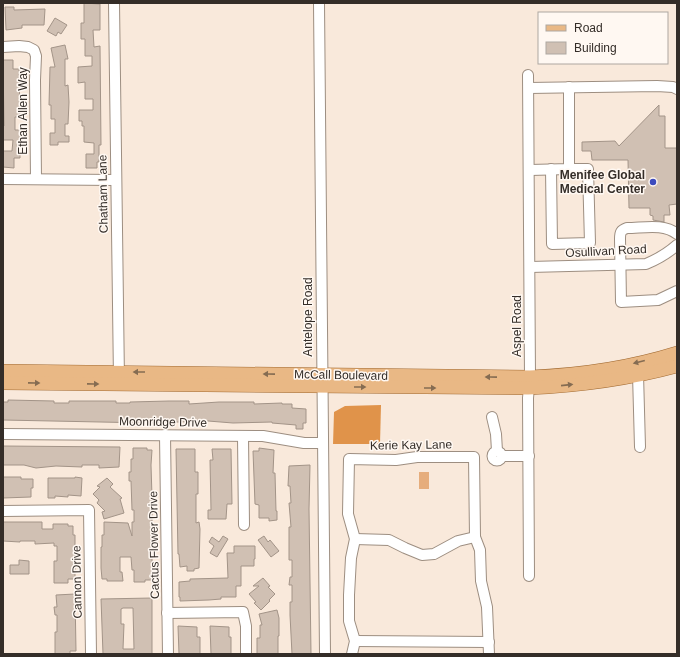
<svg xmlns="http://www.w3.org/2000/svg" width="680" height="657" font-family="Helvetica,sans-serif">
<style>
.green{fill:#e6ad7c}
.water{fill:#e0934a}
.building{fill:#d0c0b3;stroke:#a39488;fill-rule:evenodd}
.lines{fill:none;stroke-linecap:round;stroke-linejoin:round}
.minor-casing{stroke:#9d8e81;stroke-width:12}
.major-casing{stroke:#a16930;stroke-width:14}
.minor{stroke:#fff;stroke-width:10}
.major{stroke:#e9b885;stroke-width:13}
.oneway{fill:#856c52}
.poi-dot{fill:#3c4bbe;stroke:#fff8f2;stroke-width:1.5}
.labels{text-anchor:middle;stroke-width:3;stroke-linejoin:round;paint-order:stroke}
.street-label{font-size:12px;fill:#342d28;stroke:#fff8f2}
.poi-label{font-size:12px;font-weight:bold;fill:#342d28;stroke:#fff8f2;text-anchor:end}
</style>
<rect width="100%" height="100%" fill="#f9e9db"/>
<rect class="green" x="419" y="472" width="10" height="17"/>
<polygon class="water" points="381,405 380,444 333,444 334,412 345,406"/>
<g class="building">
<polygon points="84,3 100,4 100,30 93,30 94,47 100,46 101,145 99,145 99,162 97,162 97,168 86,168 86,154 94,154 94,143 84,142 84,126 82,126 82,121 79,121 79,110 93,110 93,99 85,99 85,82 78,83 78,67 92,66 92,56 85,56 85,39 81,39 81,23 84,23"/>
<polygon points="5,7 14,7 14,10 45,9 44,25 22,25 22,28 6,30"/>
<polygon points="55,18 67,25 61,34 58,32 56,36 47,31"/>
<polygon points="65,45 68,59 65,59 65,86 68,85 69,102 68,124 65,124 65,136 69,136 69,142 58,142 58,145 50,145 50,133 55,133 55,119 51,119 51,105 49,105 50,67 55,67 51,48"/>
<polygon points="3,60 13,60 13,69 19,69 20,117 15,117 15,130 20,130 20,158 14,158 14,168 3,167 3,151 12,151 13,140 3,140 3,126 4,126"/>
<polygon points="659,105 659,116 665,116 665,148 677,148 677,204 669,205 670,215 664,215 664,222 653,220 653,216 650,215 650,208 629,208 628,160 592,160 591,151 582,151 582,142 615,141 619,146"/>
<polygon points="8,400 54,401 54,403 69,403 69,401 116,401 116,403 130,403 130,402 169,401 189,401 189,404 219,402 254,402 254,404 282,403 282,404 292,404 292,408 306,409 306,423 303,423 303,429 296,429 296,425 272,423 272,422 233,423 208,421 149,423 3,420 3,402 8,402"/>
<polygon points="3,446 120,447 119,467 99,468 99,465 82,465 82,467 56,466 36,468 24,465 3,465"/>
<polygon points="133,448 147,448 147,450 152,450 151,465 152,497 152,580 145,580 145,582 134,582 134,570 132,570 131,557 120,557 120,572 122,572 123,581 107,581 107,579 102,579 101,568 101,547 102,547 102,535 104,535 104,522 128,523 132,536 132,522 134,522 134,510 132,510 131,481 129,481 129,472 131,472 131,459 133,459"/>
<polygon points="259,448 274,450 273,473 275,473 276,511 277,511 277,520 269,521 269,518 259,518 259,505 255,504 253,451 259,451"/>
<polygon points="176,449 195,449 195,472 198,472 198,494 196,494 196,523 199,522 200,529 199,568 194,569 194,571 187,571 187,566 180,567 179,554 178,554"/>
<polygon points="212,449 231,449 232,504 227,504 226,519 208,519 208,510 211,510 210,460 213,460"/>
<polygon points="310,465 309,509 311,654 292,654 290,615 290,602 292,602 292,585 289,585 290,577 292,577 292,560 289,560 289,527 291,527 289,503 291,503 290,486 288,486 289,466"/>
<polygon points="3,477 21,477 21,479 33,479 33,488 31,488 31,497 3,498"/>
<polygon points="75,477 82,478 81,496 68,495 68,497 55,496 55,498 48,498 48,478 75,478"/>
<polygon points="107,478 113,484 110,487 122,498 120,499 124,513 104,519 102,512 105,511 97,503 99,500 93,494 100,487 97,486"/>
<polygon points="3,522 42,522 42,529 53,529 53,524 68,524 68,526 73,526 73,535 75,535 75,579 68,579 68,583 54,583 54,561 57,561 57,546 54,546 54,543 35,544 35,541 20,541 20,542 3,541"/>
<polygon points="223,536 228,539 217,557 210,553 214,546 209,542 212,537 219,542"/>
<polygon points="264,536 268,542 270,540 279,551 271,557 258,540"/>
<polygon points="234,546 255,546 255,559 254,559 254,566 241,566 241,586 236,586 236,597 221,597 221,599 209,600 180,601 180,597 179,597 179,582 190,581 190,579 228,578 227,553 234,553"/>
<polygon points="19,560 29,561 29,574 10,574 10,565 19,565"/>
<polygon points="263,578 270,586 268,587 275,594 269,600 270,601 261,610 254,603 256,602 249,594 259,586 253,586"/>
<polygon points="75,594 76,651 70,651 70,654 55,654 55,632 57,632 57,615 55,615 54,607 57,607 56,595"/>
<path d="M152,598v56h-49l-2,-55zM123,608h10l1,41h-11l1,-25h-3v-15z"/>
<polygon points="277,610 279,618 279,636 278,636 278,654 257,654 257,638 260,638 260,625 262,625 259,614"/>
<polygon points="178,626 197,627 197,637 200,637 200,654 179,654"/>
<polygon points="210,626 229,627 229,637 231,637 231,654 211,654"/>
</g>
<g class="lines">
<defs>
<g id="minor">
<polyline points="114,3 119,380"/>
<polyline points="319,3 325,654"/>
<polyline points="3,47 19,46 28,47 34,50 36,56 35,80 36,179"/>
<polyline points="528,75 530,377 528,398 529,576"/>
<polyline points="529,88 657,86 673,87 677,89"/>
<polyline points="551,169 552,244 590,243 588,169 569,169"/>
<polyline points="530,170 569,169 569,87"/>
<polyline points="3,179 115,180"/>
<path d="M677,234c-13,-11 -34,-6 -50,-6 -6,2 -7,4 -7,11l1,63 37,-2 19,-9"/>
<path d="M530,267l116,-3c12,-5 22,-11 31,-19"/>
<polyline points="638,374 640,447"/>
<polyline points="492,417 496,434 497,451"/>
<polyline points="3,434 263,436 304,443 322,443"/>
<polyline points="165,435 168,654"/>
<polyline points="243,437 244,525"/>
<circle cx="497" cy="456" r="4.5"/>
<polyline points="502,456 529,456"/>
<polyline points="3,511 89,510 91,654"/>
<polyline points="355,539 389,540 405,548 422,555 434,554 458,541 475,537"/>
<polyline points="167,613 243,612 246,626 246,654"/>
<polyline points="355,641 489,642"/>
<polyline points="352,654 355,641 349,621 349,595 351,558 355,539 348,514 349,459 396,460 417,457 474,457 475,537 480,550 481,581 487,607 489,654"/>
</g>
<g id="major">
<path d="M3,371l527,6c50,-2 99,-9 147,-24"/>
<path d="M3,383l525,5c50,-2 101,-9 149,-22"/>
</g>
</defs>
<use href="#minor" class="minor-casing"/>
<use href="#major" class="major-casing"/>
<use href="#minor" class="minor"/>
<use href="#major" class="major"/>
</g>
<defs><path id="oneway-solid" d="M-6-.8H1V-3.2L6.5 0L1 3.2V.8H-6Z"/></defs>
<g class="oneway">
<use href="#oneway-solid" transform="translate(639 362) rotate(166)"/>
<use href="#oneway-solid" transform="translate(139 372) rotate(-180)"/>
<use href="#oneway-solid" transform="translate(269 374) rotate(-179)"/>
<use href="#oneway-solid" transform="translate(491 377) rotate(-179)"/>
<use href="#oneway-solid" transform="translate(34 383) rotate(1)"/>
<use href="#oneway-solid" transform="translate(93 384) rotate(1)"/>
<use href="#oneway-solid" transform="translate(567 385) rotate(-6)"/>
<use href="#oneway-solid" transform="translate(360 387)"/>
<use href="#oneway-solid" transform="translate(430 388)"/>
</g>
<circle class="poi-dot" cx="653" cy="182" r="4"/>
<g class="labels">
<g class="street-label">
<text transform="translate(23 111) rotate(-90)" y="4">Ethan Allen Way</text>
<text transform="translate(103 194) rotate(-91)" y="4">Chatham Lane</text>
<text transform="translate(606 251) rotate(-3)" y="4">Osullivan Road</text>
<text transform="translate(308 317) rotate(-90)" y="4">Antelope Road</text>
<text transform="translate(517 326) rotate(-90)" y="4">Aspel Road</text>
<text transform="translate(341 375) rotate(1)" y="4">McCall Boulevard</text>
<text transform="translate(163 422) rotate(1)" y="4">Moonridge Drive</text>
<text transform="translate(411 445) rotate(-1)" y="4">Kerie Kay Lane</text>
<text transform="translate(154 545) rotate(-91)" y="4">Cactus Flower Drive</text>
<text transform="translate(77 582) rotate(-91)" y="4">Cannon Drive</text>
</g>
<g class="poi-label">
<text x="645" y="179">Menifee Global<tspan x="645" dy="14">Medical Center</tspan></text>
</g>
</g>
<rect width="680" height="657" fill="none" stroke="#342d28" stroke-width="8"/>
<rect x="538" y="12" width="130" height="52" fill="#fff8f2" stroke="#aea7a1"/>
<rect x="546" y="25" width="20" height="6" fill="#e9b885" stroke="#aea7a1"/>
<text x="574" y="32" font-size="12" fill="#342d28">Road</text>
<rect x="546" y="42" width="20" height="12" fill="#d0c0b3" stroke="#aea7a1"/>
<text x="574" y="52" font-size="12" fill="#342d28">Building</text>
</svg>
